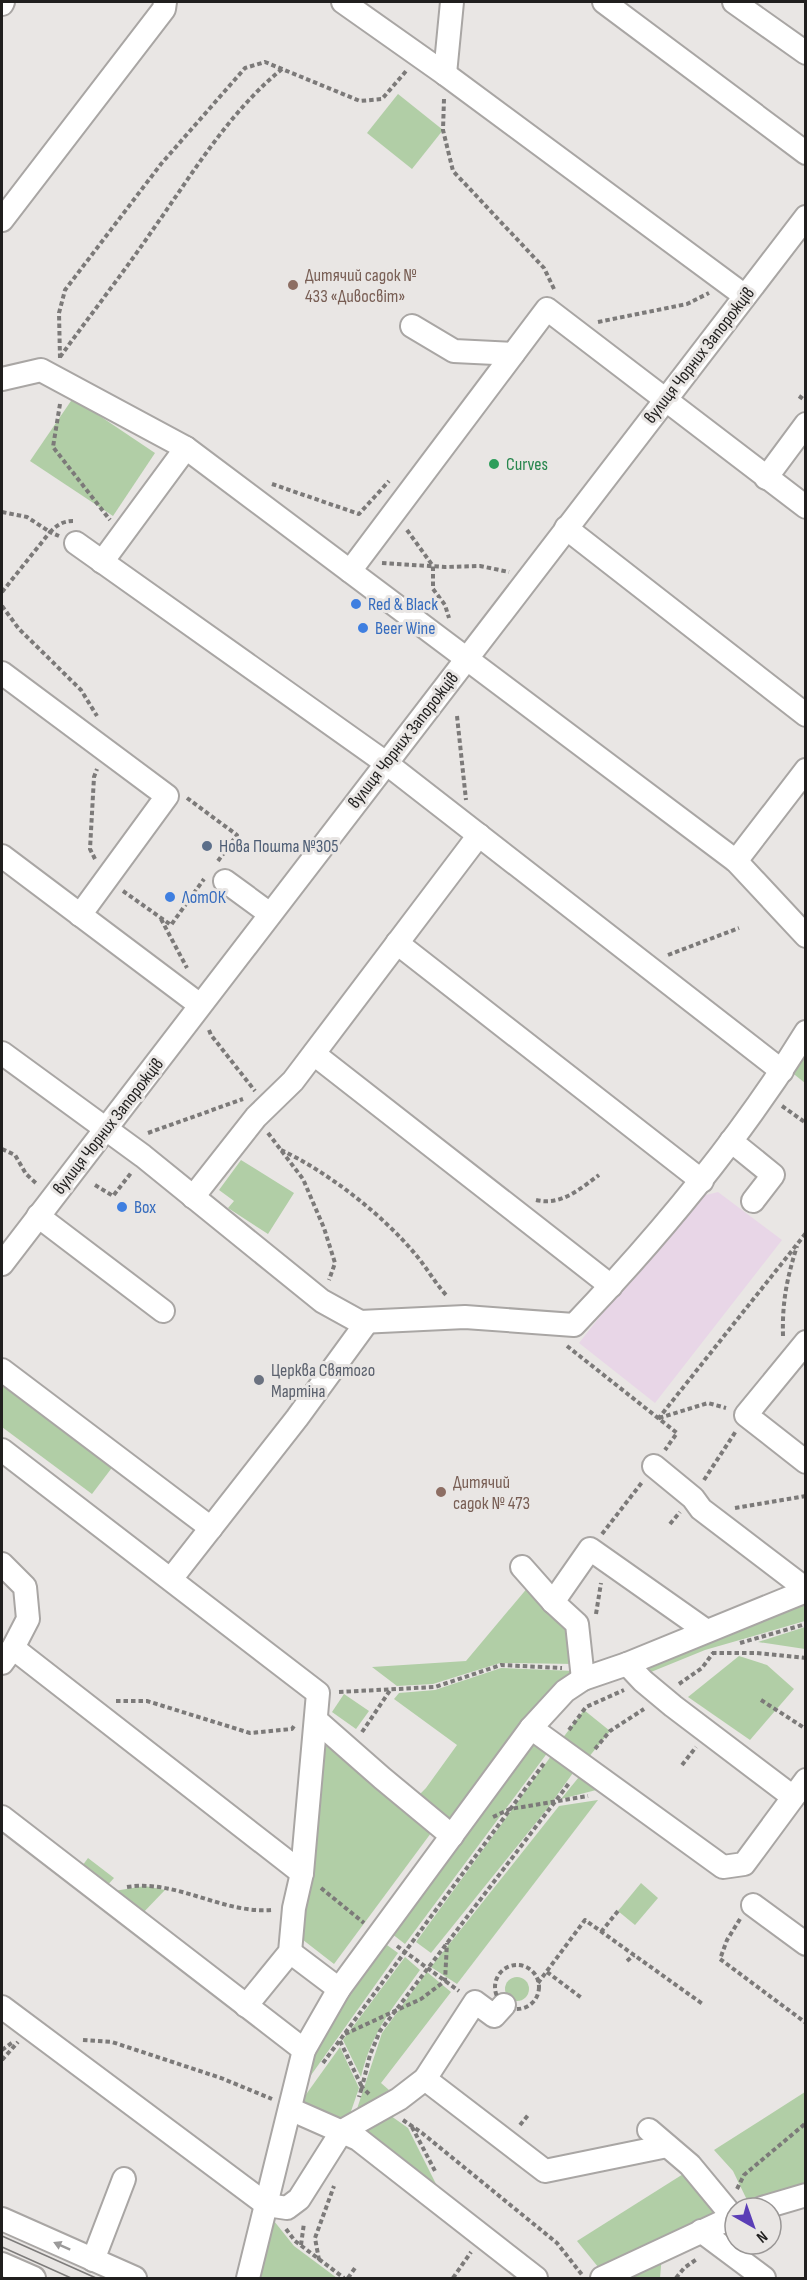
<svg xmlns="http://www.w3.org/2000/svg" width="807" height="2280" font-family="'Sofia Sans Condensed',sans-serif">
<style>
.industrial{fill:#e8d6e7}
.green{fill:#b1cea6}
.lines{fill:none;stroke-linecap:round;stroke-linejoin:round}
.minor-casing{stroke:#a9a6a4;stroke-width:26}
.path{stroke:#7c7a79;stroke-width:4;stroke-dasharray:4.5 3;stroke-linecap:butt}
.minor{stroke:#fff;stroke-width:22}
.tram{stroke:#7e7c7b;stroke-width:1.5}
.oneway{fill:#9b9a9a}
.education-dot{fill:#8d6e63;stroke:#e9e6e4;stroke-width:2}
.leisure-dot{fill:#2e9e5b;stroke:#e9e6e4;stroke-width:2}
.shop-dot{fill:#3f7fe0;stroke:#e9e6e4;stroke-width:2}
.service-dot{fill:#5c6f8a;stroke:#e9e6e4;stroke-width:2}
.worship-dot{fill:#6b7280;stroke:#e9e6e4;stroke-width:2}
.labels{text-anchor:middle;stroke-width:6;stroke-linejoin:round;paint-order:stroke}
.education-label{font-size:18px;fill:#785e54;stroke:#e9e6e4;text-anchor:start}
.street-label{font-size:18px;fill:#201f1e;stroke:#e9e6e4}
.leisure-label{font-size:18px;fill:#27864d;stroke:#e9e6e4;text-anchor:start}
.shop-label{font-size:18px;fill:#366cbe;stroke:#e9e6e4;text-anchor:start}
.service-label{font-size:18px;fill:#4e5e75;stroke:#e9e6e4;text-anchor:start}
.worship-label{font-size:18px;fill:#5b616d;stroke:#e9e6e4;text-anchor:start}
</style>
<rect width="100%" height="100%" fill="#e9e6e4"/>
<polygon class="industrial" points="718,1192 782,1240 655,1403 579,1343 694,1198"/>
<g class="green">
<polygon points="398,94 443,130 412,169 367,133"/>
<polygon points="73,398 155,453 113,516 30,461"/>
<polygon points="805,1051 805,1083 790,1071"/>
<polygon points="241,1160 294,1193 268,1234 228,1208 234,1201 219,1190"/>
<polygon points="2,1381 114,1465 92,1494 2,1427"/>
<polygon points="529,1586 573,1626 576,1664 500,1663 433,1684 397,1686 372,1667 466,1661"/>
<polygon points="805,1597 805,1621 705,1650 651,1672 646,1659"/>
<polygon points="805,1627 805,1649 758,1642"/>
<polygon points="739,1656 767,1665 794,1689 750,1740 688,1697"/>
<polygon points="501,1668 574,1671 450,1827 414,1800 426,1788 457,1745 394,1699 399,1693 435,1690"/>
<polygon points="344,1694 369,1711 356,1729 332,1712"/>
<polygon points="584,1710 610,1731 588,1758 562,1739"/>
<polygon points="531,1733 551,1748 405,1944 387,1930"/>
<polygon points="323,1734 431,1833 334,1964 298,1936"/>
<polygon points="554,1752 578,1766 547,1809 431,1953 416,1942"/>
<polygon points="583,1772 608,1787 561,1799"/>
<polygon points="598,1800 457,1984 431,1967 559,1806"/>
<polygon points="88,1858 114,1878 105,1888 80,1869"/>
<polygon points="641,1883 658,1898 635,1925 618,1911"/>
<polygon points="145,1886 165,1890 139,1917 114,1891"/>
<polygon points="380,1940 398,1953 299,2092 308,2051"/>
<path d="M405,1957l15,13c-27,38 -48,60 -59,107l-18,-37z"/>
<polygon points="427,1972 451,1992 381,2083 389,2090 356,2112 382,2033"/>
<circle cx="517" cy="1989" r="12"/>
<polygon points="340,2047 359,2088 347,2123 339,2127 302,2100"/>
<polygon points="805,2092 805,2183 747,2200 733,2171 714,2150"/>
<polygon points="384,2111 408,2128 444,2200 350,2131"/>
<polygon points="688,2171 724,2215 603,2273 577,2241"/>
<polygon points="270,2216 294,2246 337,2278 254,2278"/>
<polygon points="662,2254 660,2278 609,2278"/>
</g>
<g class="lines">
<defs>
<g id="minor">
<polyline points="343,2 445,74 745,296"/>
<polyline points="604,2 806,153"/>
<polyline points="734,2 806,53"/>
<polyline points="2,4 3,2"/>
<polyline points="445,74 452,2"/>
<polyline points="2,220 164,9 165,2"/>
<polyline points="412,326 454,351 513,354"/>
<polyline points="2,379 41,370 186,448 736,861 806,936"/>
<polyline points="766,478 806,424"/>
<polyline points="566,528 806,715"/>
<polyline points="76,543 386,763 782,1071"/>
<polyline points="102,562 186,448"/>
<polyline points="350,571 547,309 806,507"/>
<polyline points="2,673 167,796 80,915"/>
<polyline points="2,856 200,1005"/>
<polyline points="736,861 806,770"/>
<polyline points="225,881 270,914"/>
<polyline points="397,943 702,1181"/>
<polyline points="2,1053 143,1156 322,1301 360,1322 367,1322 297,1418 171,1579"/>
<polyline points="314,1054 611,1286"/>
<polyline points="731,1141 773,1175 753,1201"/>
<polyline points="193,1197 256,1117 293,1081 479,835"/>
<polyline points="38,1216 163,1311"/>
<polyline points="2,1264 806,217"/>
<path d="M360,1322l105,-5 109,8c86,-90 166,-186 232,-293"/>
<polyline points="806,1342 746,1415 806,1462"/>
<polyline points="2,1370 211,1528"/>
<polyline points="2,1450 318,1693 302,1873 294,1908 290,1952 246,2006"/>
<polyline points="654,1466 693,1498 701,1509 806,1589"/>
<polyline points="2,1564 25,1587 28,1619 13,1648 2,1663"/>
<polyline points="522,1567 553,1602 577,1624 583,1679"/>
<polyline points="553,1602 590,1549 705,1630"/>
<polyline points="13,1648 302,1873"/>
<polyline points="627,1664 643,1681 673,1706 793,1797"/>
<polyline points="316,1720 382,1778 452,1836"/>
<polyline points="531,1728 723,1867 744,1864 806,1780"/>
<polyline points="2,1817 304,2050"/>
<polyline points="753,1905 806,1944"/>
<polyline points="290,1952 339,1989"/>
<polyline points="2,2007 267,2205 287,2208 299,2199 342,2131 399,2099 425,2079 475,2002 494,2016 504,2005"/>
<polyline points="425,2079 545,2171 667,2146"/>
<polyline points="290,2109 358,2139 536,2278"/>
<polyline points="649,2130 690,2165 733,2217"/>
<polyline points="762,2208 806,2195"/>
<polyline points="2,2219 135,2278"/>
<polyline points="701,2231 764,2278"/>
<polyline points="93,2260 124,2179"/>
<polyline points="2,2264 34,2278"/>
<polyline points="248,2278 304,2050 339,1989 531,1728 565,1691 583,1679 627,1664 806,1591"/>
<polyline points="602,2278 735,2216"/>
</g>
</defs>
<use href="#minor" class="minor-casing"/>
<g class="path">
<polyline points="444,99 443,130 453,171 544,268 554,289"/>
<polyline points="598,322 687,304 709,293"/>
<path d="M60,357c31,-43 64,-85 94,-129 39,-55 75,-116 128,-159"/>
<polyline points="60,358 59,313 65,290 161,164 245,68 265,62 360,101 382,99 407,70"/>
<polyline points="799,396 806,401"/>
<polyline points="60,404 53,447 110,520"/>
<polyline points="272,484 359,514 389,481"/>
<path d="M2,512l25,5 23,15c7,-7 13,-11 23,-11"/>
<polyline points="407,530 433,566 433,589 445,605 449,618"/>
<polyline points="382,563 445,567 480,566 509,572"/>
<polyline points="2,592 50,532 59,536"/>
<polyline points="2,606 19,629 81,690 97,716"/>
<polyline points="457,716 466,800"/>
<polyline points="187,798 237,835 218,861"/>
<polyline points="95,859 90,849 94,777 97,769"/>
<polyline points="123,891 171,925 204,879"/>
<polyline points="161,919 187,968"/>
<polyline points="668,955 739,928"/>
<polyline points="209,1030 211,1035 255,1091"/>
<polyline points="782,1106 806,1123"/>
<polyline points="148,1133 243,1099"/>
<polyline points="268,1133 303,1179 324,1228 335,1263 329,1280"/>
<polyline points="2,1149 15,1155 26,1174 38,1185"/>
<path d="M281,1150c47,22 102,65 135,105 11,13 19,28 31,41"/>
<polyline points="95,1185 113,1196 131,1173"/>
<path d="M536,1200c25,6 44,-11 63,-25"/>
<path d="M783,1336c-1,-34 4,-58 14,-90"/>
<polyline points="567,1346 677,1433 665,1450"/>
<polyline points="659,1418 708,1403 726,1408"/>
<polyline points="658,1419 806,1233"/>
<polyline points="704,1480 736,1431"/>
<polyline points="735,1508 806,1496"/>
<polyline points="670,1524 680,1512"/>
<polyline points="602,1534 643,1481"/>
<polyline points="596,1614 601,1583"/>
<polyline points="740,1643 806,1624"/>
<polyline points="712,1653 757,1653 806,1658"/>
<polyline points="679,1684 702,1668 713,1653"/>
<polyline points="339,1692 435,1687 501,1665 562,1668"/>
<polyline points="761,1700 806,1729"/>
<polyline points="116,1701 147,1701 250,1733 292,1729 294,1726"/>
<polyline points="569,1730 586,1707 624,1690"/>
<polyline points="362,1732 391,1689"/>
<polyline points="595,1749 610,1731 644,1709"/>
<polyline points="682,1765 696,1747"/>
<polyline points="493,1817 510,1809 588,1796"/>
<path d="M127,1887c50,-8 95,27 145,23"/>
<polyline points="321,1888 364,1923"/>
<polyline points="740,1919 727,1940 720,1959 806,2023"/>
<polyline points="601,1932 618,1911"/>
<polyline points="397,1946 459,1991"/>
<polyline points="627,1961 634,1955"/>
<circle cx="517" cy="1987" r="22"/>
<polyline points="547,1972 583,1999"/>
<polyline points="538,1983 585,1920 704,2005"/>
<polyline points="345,2034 421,1999 445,1981 447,1943"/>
<polyline points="83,2040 112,2042 221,2078 272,2099"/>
<polyline points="340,2041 362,2087 359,2097"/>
<polyline points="2,2050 13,2042"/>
<polyline points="2,2060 18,2042"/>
<polyline points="323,2063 545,1762"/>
<polyline points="369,2094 362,2087 370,2055 380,2031 570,1782"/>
<polyline points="403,2120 422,2133 557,2243 583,2276"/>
<polyline points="520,2125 529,2114"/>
<polyline points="412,2127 435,2171"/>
<polyline points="737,2189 744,2175 806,2123"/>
<polyline points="286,2229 295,2241 344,2278"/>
<polyline points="301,2245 304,2223"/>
<polyline points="319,2260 315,2238 334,2186"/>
<polyline points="348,2278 355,2268"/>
<polyline points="453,2278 471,2252"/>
<polyline points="676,2278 684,2268 697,2259"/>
</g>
<use href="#minor" class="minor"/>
<g class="tram">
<polyline points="2,2236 96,2278"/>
<polyline points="2,2247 71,2278"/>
</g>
</g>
<defs><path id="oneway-solid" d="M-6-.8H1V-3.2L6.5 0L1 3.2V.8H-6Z" transform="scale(1.5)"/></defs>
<use class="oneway" href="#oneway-solid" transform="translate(62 2246) rotate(-156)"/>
<g class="education-dot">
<circle cx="293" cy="285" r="6"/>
<circle cx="441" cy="1492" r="6"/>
</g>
<circle class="leisure-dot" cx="494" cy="464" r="6"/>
<g class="shop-dot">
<circle cx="356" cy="604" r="6"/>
<circle cx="363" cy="628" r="6"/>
<circle cx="170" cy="897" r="6"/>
<circle cx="122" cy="1207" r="6"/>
</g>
<circle class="service-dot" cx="207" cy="846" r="6"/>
<circle class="worship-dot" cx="259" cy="1380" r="6"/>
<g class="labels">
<g class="education-label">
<text x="305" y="281">Дитячий садок №<tspan x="305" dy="21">433 «Дивосвіт»</tspan></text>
<text x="453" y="1488">Дитячий<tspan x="453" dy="21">садок № 473</tspan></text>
</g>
<g class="street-label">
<text transform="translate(699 355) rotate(-52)" y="6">вулиця Чорних Запорожців</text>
<text transform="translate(403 740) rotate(-52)" y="6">вулиця Чорних Запорожців</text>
<text transform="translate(108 1126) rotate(-52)" y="6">вулиця Чорних Запорожців</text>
</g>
<g class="leisure-label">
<text x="506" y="470">Curves</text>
</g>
<g class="shop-label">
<text x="368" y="610">Red &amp; Black</text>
<text x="375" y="634">Beer Wine</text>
<text x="182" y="903">ЛотОК</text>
<text x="134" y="1213">Box</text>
</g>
<g class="service-label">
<text x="219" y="852">Нова Пошта №305</text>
</g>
<g class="worship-label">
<text x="271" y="1376">Церква Святого<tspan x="271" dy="21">Мартіна</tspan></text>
</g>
</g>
<rect width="807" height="2280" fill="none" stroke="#201f1e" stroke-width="6"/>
<g transform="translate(753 2226) rotate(140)"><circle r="28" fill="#e9e6e4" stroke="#999695" stroke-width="1.5"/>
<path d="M0-4.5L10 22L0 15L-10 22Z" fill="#5b3eb6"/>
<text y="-9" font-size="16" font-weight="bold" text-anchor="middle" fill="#201f1e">N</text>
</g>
</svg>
